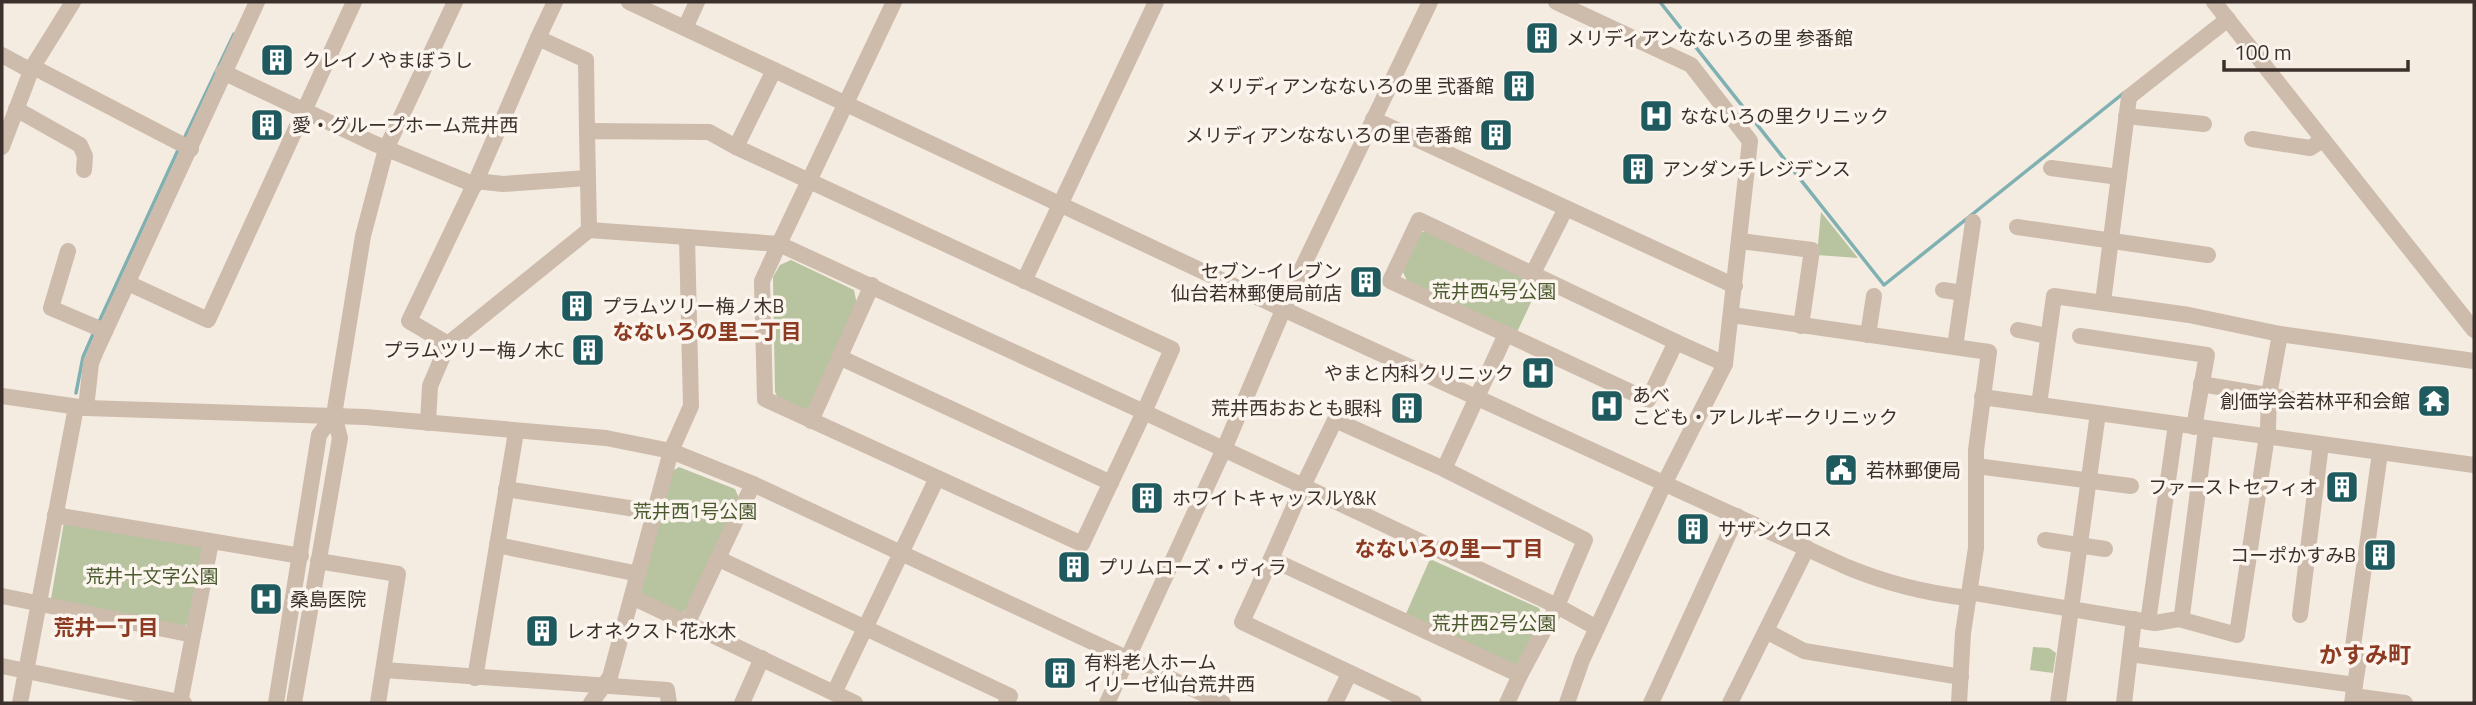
<svg xmlns="http://www.w3.org/2000/svg" width="2476" height="705" font-family="'Titillium Web','Noto Sans JP',sans-serif">
<style>
.green{fill:#b8c4a0}
.lines{fill:none;stroke-linecap:round;stroke-linejoin:round}
.stream{stroke:#7fb0b2;stroke-width:3.5}
.minor{stroke:#cdbbac;stroke-width:16}
.labels{text-anchor:middle;stroke-width:7;stroke-linejoin:round;paint-order:stroke}
.poi-label{font-size:19px;fill:#3b302b;stroke:#fbf5ee;text-anchor:start}
.park-label{font-size:19px;fill:#4a5a2e;stroke:#fbf5ee}
.neighbourhood-label{font-size:21px;font-weight:bold;fill:#8c3b22;stroke:#fbf5ee}
.quarter-label{font-size:23px;font-weight:bold;fill:#8c3b22;stroke:#fbf5ee}
</style>
<rect width="100%" height="100%" fill="#f4ebe1"/>
<g class="green">
<polygon points="1821,212 1858,258 1817,255"/>
<polygon points="1428,230 1541,281 1517,332 1407,281 1402,270 1420,233"/>
<polygon points="791,260 854,290 857,305 810,409 801,412 778,398 775,392 773,277 780,265"/>
<polygon points="679,467 735,489 739,498 687,608 682,613 640,594 671,472"/>
<polygon points="64,522 204,540 194,621 184,626 51,599"/>
<polygon points="1430,559 1539,608 1543,618 1515,668 1405,616"/>
<polygon points="2033,647 2049,648 2056,653 2053,673 2030,670"/>
</g>
<g class="lines">
<g class="stream">
<polyline points="1660,2 1884,285 2125,92"/>
<polyline points="183,141 234,34"/>
<polyline points="99,322 179,148"/>
<polyline points="76,393 83,357 94,332"/>
</g>
<g class="minor">
<polyline points="555,2 538,38 586,60 587,131"/>
<path d="M629,2l654,307 564,258c41,17 77,26 121,31"/>
<polyline points="1556,2 1691,65 1750,141 1725,364 1664,484 1582,660 1567,703"/>
<polyline points="2214,2 2474,330"/>
<polyline points="685,28 697,2"/>
<polyline points="2,55 24,67 37,69 191,149"/>
<polyline points="223,72 373,143 475,185"/>
<polyline points="16,109 80,145 85,156 84,170"/>
<polyline points="2126,116 2204,124"/>
<polyline points="1373,119 1735,286"/>
<polyline points="2252,139 2310,148 2323,140"/>
<polyline points="2,147 32,68 73,2"/>
<polyline points="736,147 1172,349 1144,412 1303,486 1271,559 1520,675 1557,606 1597,628"/>
<polyline points="2051,168 2119,177"/>
<polyline points="476,181 503,184 587,178"/>
<polyline points="2017,227 2208,255"/>
<polyline points="589,230 687,237 691,406 671,451 610,677 591,703"/>
<polyline points="687,237 779,244 894,2"/>
<polyline points="1740,241 1812,250 1801,326"/>
<polygon points="779,244 1144,412 1082,544 765,399 762,281"/>
<polyline points="68,251 51,308 105,331"/>
<polyline points="1533,273 1565,210"/>
<polyline points="1024,281 1156,2"/>
<polyline points="128,283 208,320 354,2"/>
<polyline points="1943,290 1963,293"/>
<polyline points="2103,302 2129,97 2228,19"/>
<polyline points="1732,315 1989,352 1976,450 1976,548 1963,633 1959,703"/>
<polyline points="2018,330 2048,336"/>
<polyline points="1868,335 1874,296"/>
<polyline points="2080,336 2207,355 2194,427"/>
<polyline points="1676,342 1725,364"/>
<polyline points="448,344 409,321 476,181 538,38"/>
<polyline points="1955,347 1973,222"/>
<polyline points="839,357 1111,483"/>
<polyline points="2201,384 2316,403"/>
<polyline points="2,396 86,408 365,417 606,438 671,451 753,484 1223,703"/>
<polyline points="1982,397 2474,465"/>
<polyline points="2039,405 2054,296 2189,315 2280,334 2474,361"/>
<polyline points="86,408 91,363 96,351 257,2"/>
<polyline points="811,421 872,285"/>
<polyline points="428,423 430,386 448,344 589,230 587,131 709,132 736,147 774,70"/>
<polyline points="1976,466 2131,486"/>
<polyline points="1444,469 1585,540 1557,606 1303,486 1335,420 1444,469 1506,334 1390,281 1419,220 1676,342 1648,400 1506,334"/>
<polyline points="506,489 655,512"/>
<polyline points="55,515 301,556"/>
<polyline points="2045,540 2105,549"/>
<polyline points="497,545 639,574"/>
<polyline points="719,559 1010,696 1006,703"/>
<polyline points="1271,559 1242,622 1414,703"/>
<polyline points="318,561 398,574 378,703"/>
<polyline points="1969,592 2155,623 2179,619 2182,615 2206,429"/>
<polyline points="2,596 193,635"/>
<polyline points="632,597 855,703"/>
<polyline points="2300,615 2321,444"/>
<polyline points="2179,619 2237,635 2268,429 2269,395 2280,334"/>
<polyline points="2148,622 2176,424"/>
<polyline points="687,624 753,484"/>
<polyline points="1766,631 1804,651 1961,677"/>
<polyline points="2130,654 2355,685"/>
<polyline points="2,666 184,703"/>
<polyline points="384,670 667,690 669,703"/>
<polyline points="475,678 516,432"/>
<polyline points="834,693 937,478"/>
<polyline points="2353,696 2405,703"/>
<polyline points="20,703 76,407"/>
<polyline points="180,703 211,542"/>
<polyline points="276,703 319,435 334,415"/>
<polyline points="294,703 340,438 334,415 363,236 386,149 455,2"/>
<polyline points="742,703 762,658"/>
<polyline points="1107,703 1224,449 1292,289 1430,2"/>
<polyline points="1335,703 1349,674"/>
<polyline points="1507,703 1520,675"/>
<polyline points="1651,703 1737,516"/>
<polyline points="1730,703 1807,548"/>
<polyline points="2058,703 2098,413"/>
<polyline points="2124,703 2134,619"/>
<polyline points="2352,703 2360,653 2353,646 2380,453"/>
</g>
</g>
<defs>
<symbol id="building-square" viewBox="-11 -11 22 22"><rect x="-9" y="-9" width="18" height="18" rx="4" fill="#1f5a5e" stroke="#fbf5ee"/><path d="M-4-6H4V6H1V3H-1V6H-4ZM-2.5-4.3h1.7v1.8h-1.7ZM.8-4.3h1.7v1.8H.8ZM-2.5-1h1.7V.8h-1.7ZM.8-1h1.7V.8H.8Z" fill="#fff"/></symbol>
<symbol id="hospital-square" viewBox="-11 -11 22 22"><rect x="-9" y="-9" width="18" height="18" rx="4" fill="#1f5a5e" stroke="#fbf5ee"/><path d="M-5-5h3v3.5h4V-5h3V5h-3V1.5h-4V5h-3Z" fill="#fff"/></symbol>
<symbol id="temple-square" viewBox="-11 -11 22 22"><rect x="-9" y="-9" width="18" height="18" rx="4" fill="#1f5a5e" stroke="#fbf5ee"/><path d="M0-6L5-2H3V0L6.5 2.5H4V6H1.5V3h-3V6H-4V2.5H-6.5L-3 0V-2H-5Z" fill="#fff"/></symbol>
<symbol id="civic-square" viewBox="-11 -11 22 22"><rect x="-9" y="-9" width="18" height="18" rx="4" fill="#1f5a5e" stroke="#fbf5ee"/><path d="M-.6-6.5H3V-4.5H.6V-3L4-1V1h2V6H-6V1h2V-1L-.6-3ZM-1.2 2.5V6h2.4V2.5Z" fill="#fff"/></symbol>
</defs>
<g fill-rule="evenodd">
<use href="#building-square" x="1523" y="19" width="38" height="38"/>
<use href="#building-square" x="258" y="41" width="38" height="38"/>
<use href="#building-square" x="1500" y="67" width="38" height="38"/>
<use href="#hospital-square" x="1637" y="97" width="38" height="38"/>
<use href="#building-square" x="248" y="106" width="38" height="38"/>
<use href="#building-square" x="1477" y="116" width="38" height="38"/>
<use href="#building-square" x="1619" y="150" width="38" height="38"/>
<use href="#building-square" x="1347" y="263" width="38" height="38"/>
<use href="#building-square" x="558" y="287" width="38" height="38"/>
<use href="#building-square" x="569" y="331" width="38" height="38"/>
<use href="#hospital-square" x="1519" y="354" width="38" height="38"/>
<use href="#temple-square" x="2415" y="382" width="38" height="38"/>
<use href="#hospital-square" x="1588" y="387" width="38" height="38"/>
<use href="#building-square" x="1388" y="389" width="38" height="38"/>
<use href="#civic-square" x="1822" y="451" width="38" height="38"/>
<use href="#building-square" x="2323" y="468" width="38" height="38"/>
<use href="#building-square" x="1128" y="479" width="38" height="38"/>
<use href="#building-square" x="1674" y="510" width="38" height="38"/>
<use href="#building-square" x="2361" y="536" width="38" height="38"/>
<use href="#building-square" x="1055" y="548" width="38" height="38"/>
<use href="#hospital-square" x="247" y="580" width="38" height="38"/>
<use href="#building-square" x="523" y="612" width="38" height="38"/>
<use href="#building-square" x="1041" y="654" width="38" height="38"/>
</g>
<g class="labels">
<g class="poi-label">
<text x="1566" y="45">メリディアンなないろの里 参番館</text>
<text x="302" y="67">クレイノやまぼうし</text>
<text x="1494" y="93" text-anchor="end">メリディアンなないろの里 弐番館</text>
<text x="1680" y="123">なないろの里クリニック</text>
<text x="292" y="132">愛・グループホーム荒井西</text>
<text x="1472" y="142" text-anchor="end">メリディアンなないろの里 壱番館</text>
<text x="1662" y="176">アンダンチレジデンス</text>
<text x="1342" y="278" text-anchor="end">セブン-イレブン<tspan x="1342" dy="22">仙台若林郵便局前店</tspan></text>
<text x="602" y="313">プラムツリー梅ノ木B</text>
<text x="564" y="357" text-anchor="end">プラムツリー梅ノ木C</text>
<text x="1514" y="380" text-anchor="end">やまと内科クリニック</text>
<text x="1632" y="402">あべ<tspan x="1632" dy="22">こども・アレルギークリニック</tspan></text>
<text x="2410" y="408" text-anchor="end">創価学会若林平和会館</text>
<text x="1382" y="415" text-anchor="end">荒井西おおとも眼科</text>
<text x="1866" y="477">若林郵便局</text>
<text x="2318" y="494" text-anchor="end">ファーストセフィオ</text>
<text x="1172" y="505">ホワイトキャッスルY&amp;K</text>
<text x="1718" y="536">サザンクロス</text>
<text x="2356" y="562" text-anchor="end">コーポかすみB</text>
<text x="1098" y="574">プリムローズ・ヴィラ</text>
<text x="290" y="606">桑島医院</text>
<text x="566" y="638">レオネクスト花水木</text>
<text x="1084" y="669">有料老人ホーム<tspan x="1084" dy="22">イリーゼ仙台荒井西</tspan></text>
</g>
<g class="park-label">
<text x="1494" y="298">荒井西4号公園</text>
<text x="695" y="518">荒井西1号公園</text>
<text x="152" y="583">荒井十文字公園</text>
<text x="1494" y="630">荒井西2号公園</text>
</g>
<g class="neighbourhood-label">
<text x="707" y="339">なないろの里二丁目</text>
<text x="1449" y="556">なないろの里一丁目</text>
<text x="106" y="635">荒井一丁目</text>
</g>
<g class="quarter-label">
<text x="2365" y="663">かすみ町</text>
</g>
</g>
<rect width="2476" height="705" fill="none" stroke="#3b302b" stroke-width="7"/>
<path d="M2224 60v10h184v-10" fill="none" stroke="#3b302b" stroke-width="3.5"/>
<text x="2234" y="60" font-size="21" fill="#3b302b" stroke="#fbf5ee" stroke-width="5" paint-order="stroke">100 m</text>
</svg>
